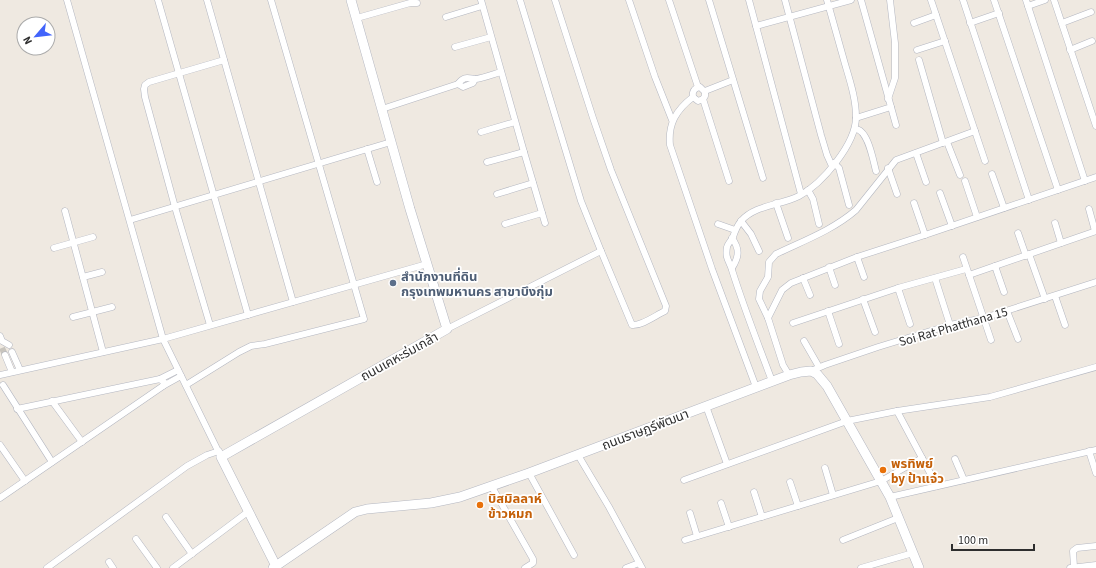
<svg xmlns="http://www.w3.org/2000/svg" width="1096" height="568" font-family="'Source Sans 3','Noto Sans Thai',sans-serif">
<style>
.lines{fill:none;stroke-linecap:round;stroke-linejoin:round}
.street-tunnel{stroke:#c8c4bd;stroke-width:6;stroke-dasharray:6 3;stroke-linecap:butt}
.street-casing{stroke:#b4b7c1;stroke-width:7}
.secondary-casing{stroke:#b4b7c1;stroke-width:10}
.street{stroke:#fff;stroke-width:6}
.secondary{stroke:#fff;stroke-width:9}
.service-dot{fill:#5c6f8a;stroke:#fff;stroke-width:1.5}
.food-dot{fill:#e8710a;stroke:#fff;stroke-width:1.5}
.labels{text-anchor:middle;stroke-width:3.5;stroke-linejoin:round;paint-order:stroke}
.service-label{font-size:13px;font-weight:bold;fill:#4e5e75;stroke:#fff;text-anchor:start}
.street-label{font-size:13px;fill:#2e2e2e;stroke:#fff}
.food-label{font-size:13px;font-weight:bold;fill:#c56008;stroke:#fff;text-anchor:start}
</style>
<rect width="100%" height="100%" fill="#efe9e1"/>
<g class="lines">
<polyline class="street-tunnel" points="2,348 5,355"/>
<defs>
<g id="street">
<polyline points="67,0 163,339 221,457"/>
<polyline points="158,0 248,315"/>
<polyline points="207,0 293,302"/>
<polyline points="481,0 524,152 545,223"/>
<path d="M555,0l38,118 18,52 55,136 -1,5c-9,4 -23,15 -33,14l-31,-74"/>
<polyline points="629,0 655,77 672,120"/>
<polyline points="669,0 698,87"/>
<polyline points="709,0 763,178"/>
<polyline points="749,0 801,194"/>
<polyline points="785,0 821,135 827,155 832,166"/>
<polyline points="931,0 985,161"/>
<polyline points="963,0 1029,200"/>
<polyline points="994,0 1058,190"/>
<polyline points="1026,0 1085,181"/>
<polyline points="1054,0 1096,126"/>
<polyline points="1028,6 1045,0"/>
<polyline points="446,17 482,6"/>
<polyline points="357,18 410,3 417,3"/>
<polyline points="914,23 936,15"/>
<polyline points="970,23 999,13"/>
<polyline points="1062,23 1091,12"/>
<polyline points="756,26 851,0"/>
<polyline points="455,47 491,37"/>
<polyline points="917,50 945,41"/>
<polyline points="1070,50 1092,41"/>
<polyline points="919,60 943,143"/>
<polyline points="458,84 463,87 473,83 475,79"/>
<polyline points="705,91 733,80"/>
<path d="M693,97c-17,13 -25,27 -23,48l42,124 44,118"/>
<path d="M703,99l-5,2 -5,-4c-1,-5 1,-9 7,-10l5,5v4l-2,3 26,82"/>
<polyline points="888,99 895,78 895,43 890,0"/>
<polyline points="891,107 896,125"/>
<path d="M382,109l76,-25c6,-8 9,-6 17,-5 6,0 19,-5 26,-7"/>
<polyline points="856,118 891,107 861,0"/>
<path d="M855,129c13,0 18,31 21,42"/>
<polyline points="481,132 515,122"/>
<polyline points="947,142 960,175"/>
<polyline points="367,149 377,182"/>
<polyline points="916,153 926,182"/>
<polyline points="487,162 524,152"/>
<polyline points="834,163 839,168 849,205"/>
<polyline points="888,168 897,194"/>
<polyline points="992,174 1004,208"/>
<polyline points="965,181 977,217"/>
<polyline points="808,190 813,199 819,224"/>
<polyline points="940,193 952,226"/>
<polyline points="497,194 533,183"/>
<polyline points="776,203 788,238"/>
<polyline points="914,203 925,235"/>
<polyline points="1089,209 1095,231"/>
<polyline points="65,211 103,352"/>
<polyline points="130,220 391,142"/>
<polyline points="741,221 751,234 759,251"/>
<polyline points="1055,223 1061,243"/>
<polyline points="505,224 542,213"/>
<polyline points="718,224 735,230"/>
<polyline points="1018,233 1026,256"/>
<polyline points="54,248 93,237"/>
<polyline points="1029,254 1045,299"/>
<polyline points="857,257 864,277"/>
<polyline points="963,257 991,340"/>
<polyline points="995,266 1004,292"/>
<polyline points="829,267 835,285"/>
<path d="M732,268c7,-11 8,-19 0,-30"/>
<polyline points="969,275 1096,231"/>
<polyline points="83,277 102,272"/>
<polyline points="803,278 810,295"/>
<polyline points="935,278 950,325"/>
<polyline points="898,288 910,324"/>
<polyline points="1055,296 1065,325"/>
<polyline points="863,299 875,332"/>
<polyline points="828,311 839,344"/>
<polyline points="1007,311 1018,339"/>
<polyline points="73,317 112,307"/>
<polyline points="768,318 782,290 791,283 857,257 925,235 1096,177"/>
<polyline points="793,323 898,288 966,269"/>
<polyline points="210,325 175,207 145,97 144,89 145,85 149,82 224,60"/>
<polyline points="447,329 601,251 581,201 520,0"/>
<polyline points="0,336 2,341 9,345"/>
<polyline points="804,341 819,367"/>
<polyline points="12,352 20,370"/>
<polyline points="5,355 12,372"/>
<polyline points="811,371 825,365 878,347 950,325 984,318 1096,282"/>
<polyline points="0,375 163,339 427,264"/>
<path d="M789,375l-6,-10 -15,-47 -9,-19 1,-8 8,-14 1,-15 7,-8c27,-13 57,-24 80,-44l40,-50 79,-29"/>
<polyline points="160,379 178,370"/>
<path d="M772,381c-14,-37 -28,-73 -40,-111 -3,-10 -7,-11 -5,-23 1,-4 4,-6 6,-10 2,-6 4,-11 8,-16 14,-16 40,-16 58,-25 23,-12 57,-52 57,-79 0,-18 -6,-36 -11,-53 -6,-21 -12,-43 -18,-64"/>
<polyline points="3,385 52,462"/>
<polyline points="186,385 239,352 251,346 265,344 364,319 271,0"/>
<polyline points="163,386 181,376"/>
<polyline points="52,401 82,442"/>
<polyline points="706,406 727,464"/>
<polyline points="897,411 937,486"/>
<polyline points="0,445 25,481"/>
<polyline points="1089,451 1096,473"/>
<polyline points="578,455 609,507 642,568"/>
<polyline points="955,459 964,480"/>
<polyline points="825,468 833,495"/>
<polyline points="529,473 574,555"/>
<polyline points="684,480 847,421 897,411 990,397 1096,367"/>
<polyline points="790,482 798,506"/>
<polyline points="492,487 533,559 533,563 525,568"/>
<polyline points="754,492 762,517"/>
<polyline points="890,497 1096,450"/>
<polyline points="0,498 163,386 164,382 160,379 17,409"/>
<polyline points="721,503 729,527"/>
<polyline points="690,513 697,536"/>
<polyline points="166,517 192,554"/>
<polyline points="136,539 157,568"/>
<polyline points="685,540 881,481 922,458"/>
<polyline points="843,540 898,518"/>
<polyline points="109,562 113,568"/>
<polyline points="1074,567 1073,551 1077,548 1096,546"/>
<polyline points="47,568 187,466 207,455 219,451"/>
<polyline points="173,568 249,511"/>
<polyline points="626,568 639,563"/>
<polyline points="861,568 913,553"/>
<polyline points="1070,568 1096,565"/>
</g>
<g id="secondary">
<polyline points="276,566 221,457 447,329 410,209 351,0"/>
<polyline points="273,568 355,512 367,509 431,503 460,497 529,473 789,375 801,372 811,371 817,374 827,386 890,497 919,568"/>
</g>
</defs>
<use href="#street" class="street-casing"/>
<use href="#secondary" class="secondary-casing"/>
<use href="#street" class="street"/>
<use href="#secondary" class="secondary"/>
</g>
<circle class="service-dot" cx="393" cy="283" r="4"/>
<g class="food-dot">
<circle cx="883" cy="470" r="4"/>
<circle cx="480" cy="505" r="4"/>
</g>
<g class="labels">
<g class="service-label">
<text x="401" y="281">สำนักงานที่ดิน<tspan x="401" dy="15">กรุงเทพมหานคร สาขาบึงกุ่ม</tspan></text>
</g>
<g class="street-label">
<text transform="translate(953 326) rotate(-16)" y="5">Soi Rat Phatthana 15</text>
<text transform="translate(399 356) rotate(-29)" y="5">ถนนเคหะร่มเกล้า</text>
<text transform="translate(645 429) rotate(-21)" y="5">ถนนราษฏร์พัฒนา</text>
</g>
<g class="food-label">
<text x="891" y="468">พรทิพย์<tspan x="891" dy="15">by ป้าแจ๋ว</tspan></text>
<text x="488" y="503">บิสมิลลาห์<tspan x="488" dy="15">ข้าวหมก</tspan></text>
</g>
</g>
<g transform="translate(36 36) rotate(242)"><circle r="19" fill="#ffffff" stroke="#ababab"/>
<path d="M0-3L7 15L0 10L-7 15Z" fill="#4264fb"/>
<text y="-6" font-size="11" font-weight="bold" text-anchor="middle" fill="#2e2e2e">N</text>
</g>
<path d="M952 544v6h82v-6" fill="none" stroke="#2e2e2e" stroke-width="2"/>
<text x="958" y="544" font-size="12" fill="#2e2e2e" stroke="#ffffff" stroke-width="3" paint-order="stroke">100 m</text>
</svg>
